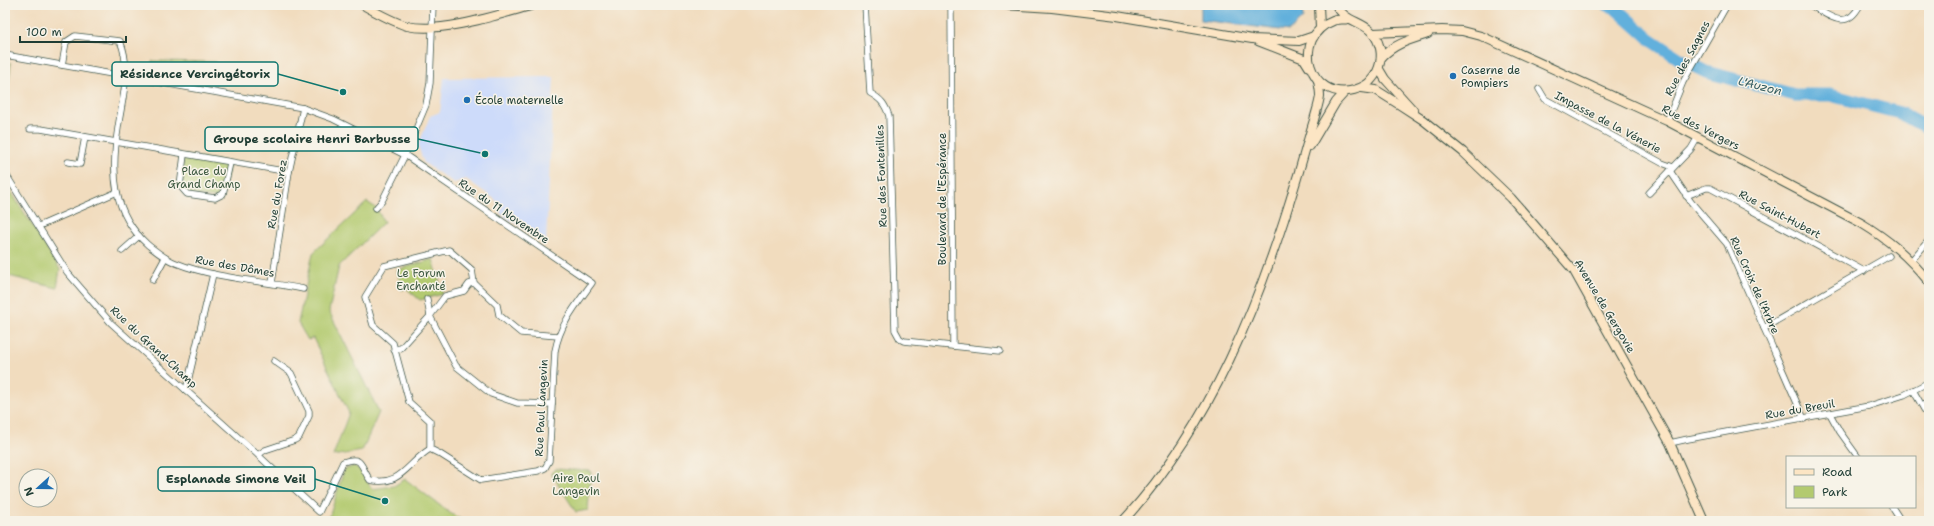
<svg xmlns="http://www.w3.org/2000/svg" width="1934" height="526" font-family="'Shantell Sans',sans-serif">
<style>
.built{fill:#cddbfa}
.green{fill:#b3ca6f;stroke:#698452}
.water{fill:#62b0dc;stroke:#407688}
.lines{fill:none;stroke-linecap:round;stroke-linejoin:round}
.river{stroke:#62b0dc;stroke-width:13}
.street-casing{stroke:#3e5549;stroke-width:7}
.secondary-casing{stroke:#3e5549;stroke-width:10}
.street{stroke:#fff;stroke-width:5.5}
.secondary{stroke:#fce5c4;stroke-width:8}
.poi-dot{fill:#1f6fb2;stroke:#f7f3e8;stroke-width:1.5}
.labels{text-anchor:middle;stroke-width:3;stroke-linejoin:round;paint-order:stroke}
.street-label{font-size:11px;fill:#1f3d34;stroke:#f7f3e8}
.poi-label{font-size:11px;fill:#1f3d34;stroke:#f7f3e8;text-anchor:start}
.park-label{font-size:11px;fill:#3d5940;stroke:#f7f3e8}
.water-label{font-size:12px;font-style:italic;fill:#305a5e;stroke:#f7f3e8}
.leader{fill:none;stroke:#0f766e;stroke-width:1.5}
.callout-dot{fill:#0f766e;stroke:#f7f3e8;stroke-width:1.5}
.callout{fill:#f7f3e8;stroke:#0f766e;stroke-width:1.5}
.callout-label{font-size:12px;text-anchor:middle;font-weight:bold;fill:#1f3d34}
</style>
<rect width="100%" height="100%" fill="#f7f3e8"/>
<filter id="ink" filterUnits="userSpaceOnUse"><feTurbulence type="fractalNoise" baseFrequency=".025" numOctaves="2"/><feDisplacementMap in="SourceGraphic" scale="8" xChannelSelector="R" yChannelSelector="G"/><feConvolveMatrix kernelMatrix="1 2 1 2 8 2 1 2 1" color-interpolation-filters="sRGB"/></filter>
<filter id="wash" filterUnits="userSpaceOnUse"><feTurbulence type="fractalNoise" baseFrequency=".012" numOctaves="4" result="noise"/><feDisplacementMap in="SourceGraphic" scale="16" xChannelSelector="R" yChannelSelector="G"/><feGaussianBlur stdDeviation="0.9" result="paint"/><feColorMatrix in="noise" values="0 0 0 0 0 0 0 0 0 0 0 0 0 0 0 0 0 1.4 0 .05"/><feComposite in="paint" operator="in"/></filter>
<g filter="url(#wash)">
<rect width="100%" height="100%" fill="#f1dcbe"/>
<polygon class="built" points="554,77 546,244 501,214 496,200 466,179 454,183 424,163 418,146 430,116 440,112 444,78"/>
<g class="green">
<polygon points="152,61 215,62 212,84 150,73"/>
<polygon points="5,62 11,63 6,105 5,105"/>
<polygon points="184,155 230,163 223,194 215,198 187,194 180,186"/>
<polygon points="5,187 8,187 60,269 57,288 5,275"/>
<polygon points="367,202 376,208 384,222 339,266 329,311 379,412 362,451 333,456 349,413 313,338 308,340 298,323 313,253"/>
<polygon points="433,259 443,294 420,300 406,288 402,290 397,270"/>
<polygon points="354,466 359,469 372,489 394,486 405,479 450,513 464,521 331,521 329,518 344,470"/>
<polygon points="556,469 591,471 588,510 576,512 551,473"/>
</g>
<polygon class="water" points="1201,5 1302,5 1303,18 1289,31 1201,20"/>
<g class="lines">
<polyline class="river" points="1607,5 1614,7 1650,39 1680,59 1706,72 1795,95 1830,95 1900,113 1929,129"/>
</g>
</g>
<g filter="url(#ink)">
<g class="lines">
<defs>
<g id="street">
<path d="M865,5l5,88c11,6 15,11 19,23l6,214 5,9 4,2 96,10"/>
<polyline points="951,5 953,346"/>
<path d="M1810,5c20,11 36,27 50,0"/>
<path d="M5,55l298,53 30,11 72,36 187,128c-16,22 -32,41 -37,68l-6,110 -4,7 -7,3 -57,9 -41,-26 -10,-5c-23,14 -29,38 -60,31 -10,-13 -6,-25 -27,-18l-24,50 -61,-57 -147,-132 -44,-51 -62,-99"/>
<path d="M62,65l4,-23 9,-6 45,5c12,27 2,59 -2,87 -7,44 -6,85 30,117 9,7 17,14 28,18 37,15 87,18 127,26"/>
<polyline points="1539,89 1545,99 1662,163 1673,167"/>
<polyline points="1667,121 1683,82 1727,5"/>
<polyline points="30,129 41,129 289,172"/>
<polyline points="184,155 180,186 187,194 215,198 223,194 230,163"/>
<polyline points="68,162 80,164 85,137"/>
<polyline points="1670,171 1691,202 1727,244 1804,419"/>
<polyline points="1649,193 1691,149 1698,137"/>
<polyline points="1686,196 1706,188 1710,188 1864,271"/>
<polyline points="376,208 382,201 405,155 426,105 430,83 433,5"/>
<polyline points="39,226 117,192"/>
<polyline points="122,251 139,236"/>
<polyline points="1911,261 1929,240"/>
<polyline points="153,280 165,258"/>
<polyline points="272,283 289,172 303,108"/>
<polyline points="427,299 430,316 456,366 491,394 517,403 552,404"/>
<polyline points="1764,328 1889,256"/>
<polyline points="394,350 401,348 430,316 445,296 464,291 469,284 474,283"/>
<polyline points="186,390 213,274"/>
<polyline points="1913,390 1929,418"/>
<polyline points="1830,414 1840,432 1858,457"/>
<polyline points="1670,443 1688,439 1869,406 1904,395 1929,382"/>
<polyline points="430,449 430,421 409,402 393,343 373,325 365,297 384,266 449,250 472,270 474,283 497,305 499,315 521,333 558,336"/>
<polyline points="258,455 265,450 295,440 299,437 309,416 309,411 291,373 274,361"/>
<polyline points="1892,507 1901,521"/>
</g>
<g id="secondary">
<path d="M363,5c14,8 28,16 44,21 34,8 94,-12 127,-21"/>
<polyline points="1005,5 1052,8 1117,16 1252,39 1299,41 1314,36"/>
<polyline points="1319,5 1320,28"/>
<path d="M1336,5c11,21 35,14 43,40 4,11 1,25 -7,34 -4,6 -11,9 -18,11 -45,12 -64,-53 -21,-69 4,-2 10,-1 15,-2"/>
<path d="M1373,33l69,-3 20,1 19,5 186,85 194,102c28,17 47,33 68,59"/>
<polyline points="1258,41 1304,59 1309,67"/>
<path d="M1381,58c13,-14 28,-18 47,-24"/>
<polyline points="1379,69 1385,79 1413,110"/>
<polyline points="1362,88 1376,90 1400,105 1423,120 1463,152 1511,198 1574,271 1670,443 1704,521"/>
<polyline points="1310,146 1336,102 1345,92"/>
<path d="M1123,521c89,-97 137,-219 174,-343 6,-19 11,-39 17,-58 2,-8 5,-16 6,-24 0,-4 -1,-10 -2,-15"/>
</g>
</defs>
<use href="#street" class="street-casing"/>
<use href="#secondary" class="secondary-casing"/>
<use href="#street" class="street"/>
<use href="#secondary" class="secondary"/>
</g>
</g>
<g class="poi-dot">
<circle cx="1453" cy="76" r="4"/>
<circle cx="467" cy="100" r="4"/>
</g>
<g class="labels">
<g class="street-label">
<text transform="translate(1687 58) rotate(-62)" y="4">Rue des Sagnes</text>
<text transform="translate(1608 122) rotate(28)" y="4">Impasse de la Vénerie</text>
<text transform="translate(1701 127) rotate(27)" y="4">Rue des Vergers</text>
<text transform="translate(881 176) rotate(-92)" y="4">Rue des Fontenilles</text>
<text transform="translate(277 194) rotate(-80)" y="4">Rue du Forez</text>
<text transform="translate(942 199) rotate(-90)" y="4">Boulevard de l'Espérance</text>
<text transform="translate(504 211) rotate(34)" y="4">Rue du 11 Novembre</text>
<text transform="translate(1780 214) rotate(28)" y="4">Rue Saint-Hubert</text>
<text transform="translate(235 266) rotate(10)" y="4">Rue des Dômes</text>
<text transform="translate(1755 285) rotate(66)" y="4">Rue Croix de l'Arbre</text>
<text transform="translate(1605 306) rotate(59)" y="4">Avenue de Gergovie</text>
<text transform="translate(154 347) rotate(43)" y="4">Rue du Grand-Champ</text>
<text transform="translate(541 408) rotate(-87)" y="4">Rue Paul Langevin</text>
<text transform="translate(1800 409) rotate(-10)" y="4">Rue du Breuil</text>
</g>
<g class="poi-label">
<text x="1461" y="74">Caserne de<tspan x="1461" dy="13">Pompiers</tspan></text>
<text x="475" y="104">École maternelle</text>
</g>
<g class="park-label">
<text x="204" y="175">Place du<tspan x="204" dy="13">Grand Champ</tspan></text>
<text x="421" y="277">Le Forum<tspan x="421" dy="13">Enchanté</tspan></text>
<text x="576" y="482">Aire Paul<tspan x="576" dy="13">Langevin</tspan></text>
</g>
<g class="water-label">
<text transform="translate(1760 86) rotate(14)" y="4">L'Auzon</text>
</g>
</g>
<path class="leader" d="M343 92L278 74M485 154L418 139M385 501L315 479"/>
<g class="callout-dot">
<circle cx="343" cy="92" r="4"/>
<circle cx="485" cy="154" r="4"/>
<circle cx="385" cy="501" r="4"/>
</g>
<g class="callout">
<rect x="112" y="62" width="166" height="24" rx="4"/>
<rect x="205" y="127" width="213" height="24" rx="4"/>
<rect x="158" y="467" width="157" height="24" rx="4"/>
</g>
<g class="callout-label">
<text x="195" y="78">Résidence Vercingétorix</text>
<text x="312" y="143">Groupe scolaire Henri Barbusse</text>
<text x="236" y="483">Esplanade Simone Veil</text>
</g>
<rect width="1934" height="526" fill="none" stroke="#f7f3e8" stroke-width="20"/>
<rect x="1786" y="456" width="130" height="52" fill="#f7f3e8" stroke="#a1aaa0"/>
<rect x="1794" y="469" width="20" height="6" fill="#fce5c4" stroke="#a1aaa0"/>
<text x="1822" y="476" font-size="12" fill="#1f3d34">Road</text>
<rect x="1794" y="486" width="20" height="12" fill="#b3ca6f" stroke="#a1aaa0"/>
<text x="1822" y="496" font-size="12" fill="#1f3d34">Park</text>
<g transform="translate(38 488) rotate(249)"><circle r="19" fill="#f7f3e8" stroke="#a1aaa0"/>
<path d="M0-3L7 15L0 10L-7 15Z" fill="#1f6fb2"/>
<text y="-6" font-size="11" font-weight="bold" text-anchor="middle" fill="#1f3d34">N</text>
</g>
<path d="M20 36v6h106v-6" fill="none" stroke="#1f3d34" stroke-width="2"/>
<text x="26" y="36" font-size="12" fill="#1f3d34" stroke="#f7f3e8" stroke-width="3" paint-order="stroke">100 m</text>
</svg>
